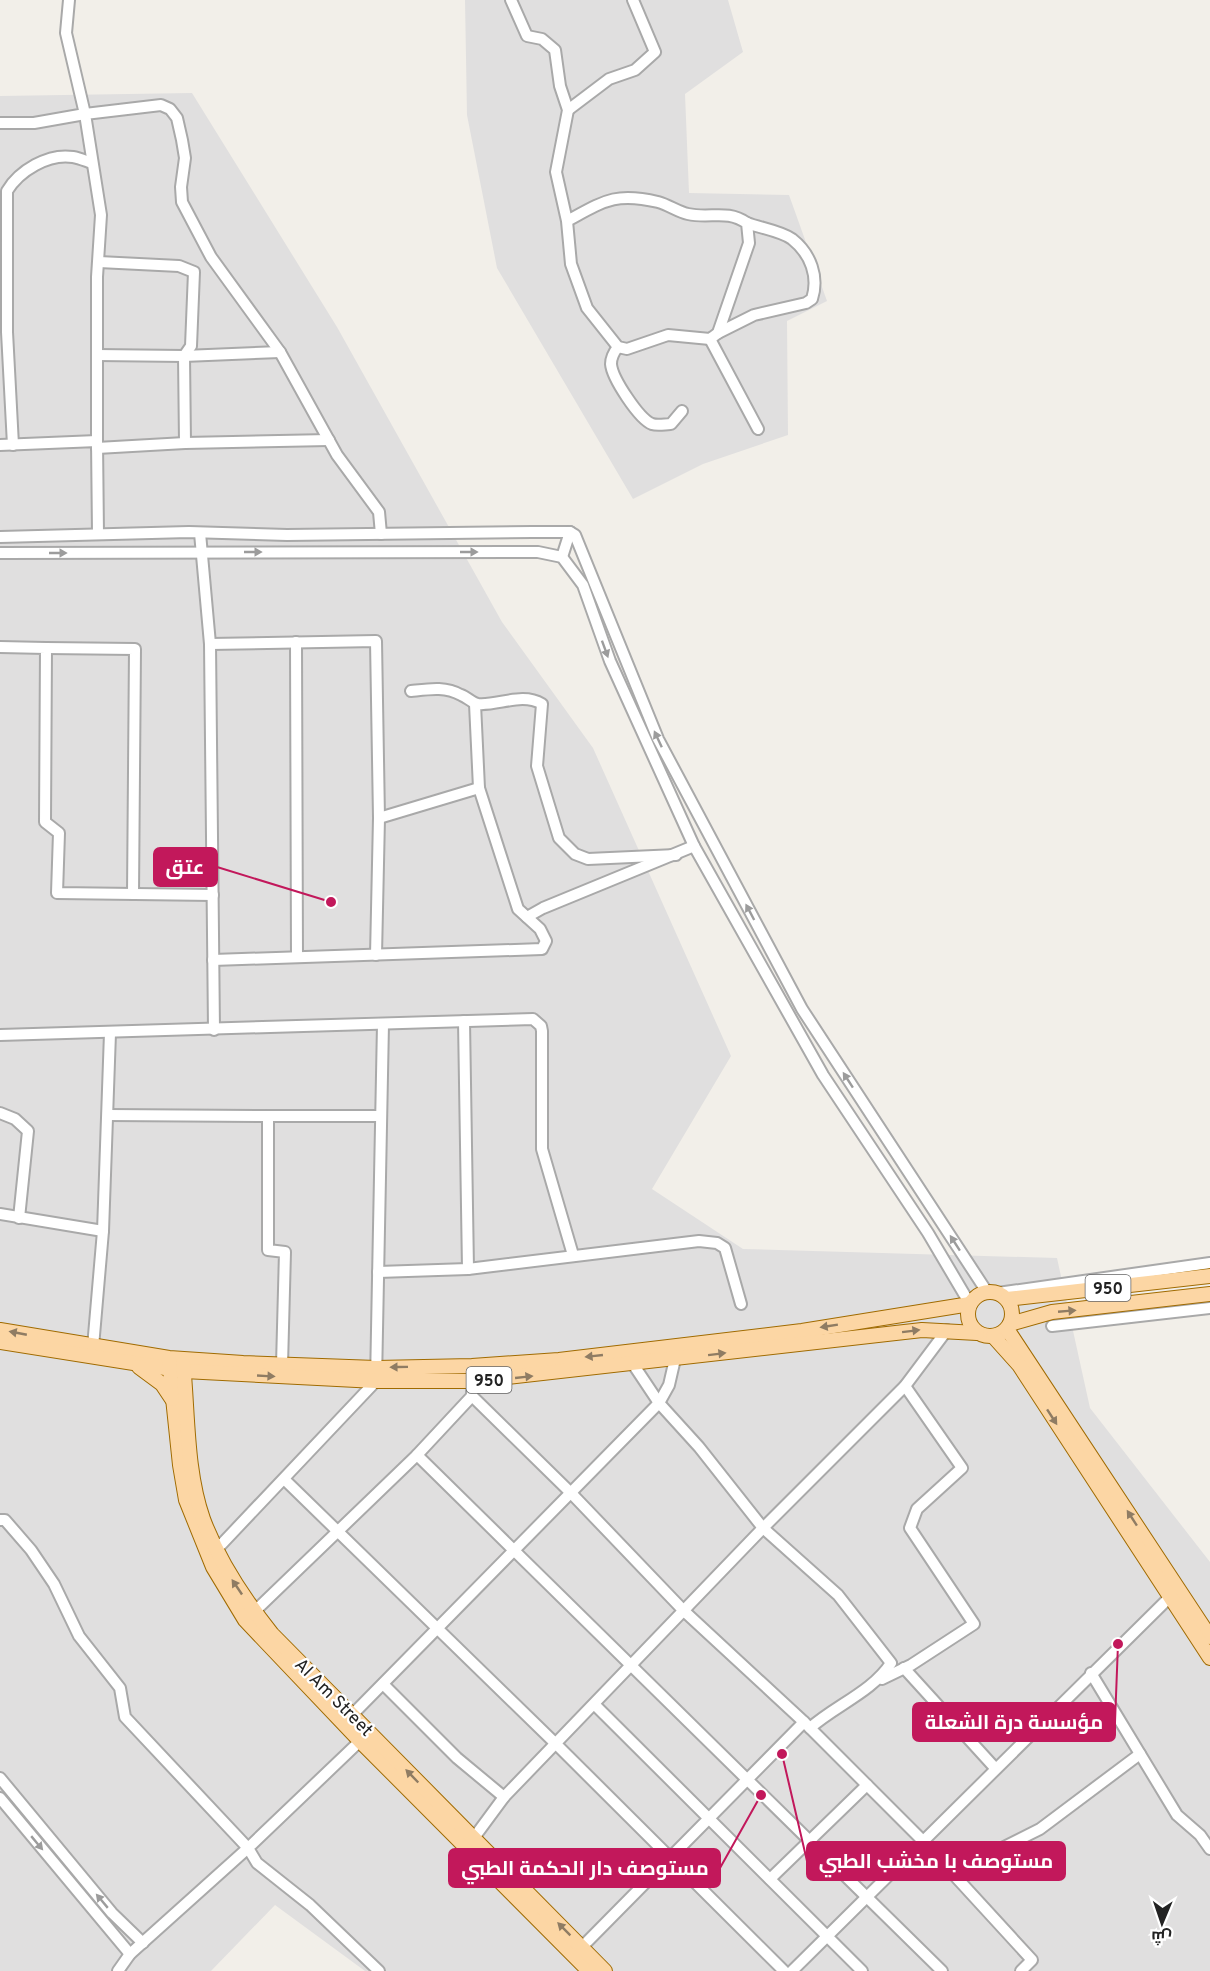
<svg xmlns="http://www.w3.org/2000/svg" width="1210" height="1971" font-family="Overpass,Cairo,sans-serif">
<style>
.residential{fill:#e0dfdf}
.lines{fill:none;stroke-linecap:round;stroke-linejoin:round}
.minor-casing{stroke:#a9a9a9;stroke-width:14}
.major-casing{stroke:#a06b00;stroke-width:16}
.minor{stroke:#fff;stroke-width:10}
.major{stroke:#fcd6a4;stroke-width:14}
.oneway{fill:#9c9c9c}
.oneway2{fill:#8f7c63}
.labels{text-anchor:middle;stroke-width:4.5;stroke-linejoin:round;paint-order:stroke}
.shield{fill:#fff;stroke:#646464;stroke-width:1.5}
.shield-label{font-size:16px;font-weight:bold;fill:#222}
.street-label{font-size:18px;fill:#222;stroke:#fff}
.leader{fill:none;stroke:#c2185b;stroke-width:2}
.callout-dot{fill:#c2185b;stroke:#fff;stroke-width:2}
.callout{fill:#c2185b;stroke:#c2185b;stroke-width:2}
.callout-label{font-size:20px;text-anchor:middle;font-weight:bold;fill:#fff}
</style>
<rect width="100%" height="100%" fill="#f2efe9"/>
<g class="residential">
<polygon points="465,0 728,0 743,52 685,94 689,193 789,195 827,301 787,321 788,435 703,464 633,499 497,268 467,115"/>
<polygon points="192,93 337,327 502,622 593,748 731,1056 652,1189 743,1249 1057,1258 1090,1408 1210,1562 1210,1971 365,1971 275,1905 211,1971 0,1971 0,96"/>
</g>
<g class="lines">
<defs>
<g id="minor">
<path d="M511,0l16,36 15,3 13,11 5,36 8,24 -12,62 11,49 4,43 16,44 31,39 9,2 41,-14 42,4 8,-6 31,-90 -2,-20c-21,-14 -36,-4 -59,-9 -10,-2 -19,-9 -30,-12 -43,-10 -54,-1 -91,19"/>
<polyline points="568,110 609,79 635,70 655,52 633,0"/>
<polyline points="0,123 34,123 85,114 66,33 69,0"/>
<polyline points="99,262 179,266 194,272 191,346 184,356 185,443"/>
<path d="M718,333l36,-18 52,-12 6,-4c7,-22 -1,-45 -20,-60 -11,-8 -32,-11 -45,-16"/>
<polyline points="710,339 758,429"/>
<path d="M618,347c-4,5 -7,10 -7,17 1,14 28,55 41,60 6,2 13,0 19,0l11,-13"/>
<polyline points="97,355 184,356 280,352"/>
<polyline points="97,441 97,277 101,215 85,114 161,105 170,109 177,118 182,140 185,158 181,187 182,202 211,257 280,352 337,455 379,512 381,534"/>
<polyline points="0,445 97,441 98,534"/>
<path d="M13,445l-6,-113v-141c12,-20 41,-38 66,-34 6,1 13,4 19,6"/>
<polyline points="97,448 185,443 329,440"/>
<polyline points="200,533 210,644 214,1030"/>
<polyline points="0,537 189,532 287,535 532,532 570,532 575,535 658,739 802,1009 987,1292"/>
<polyline points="0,553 538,552 562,557 583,585 610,661 694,846 823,1075 928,1233 970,1304"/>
<polyline points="562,557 570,532"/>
<polyline points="296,642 297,957"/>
<polyline points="210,644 376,641 379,818 376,955"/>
<polyline points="0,647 46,648 45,822 59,833 57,893 213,895"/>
<polyline points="46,648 135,649 133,894"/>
<path d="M411,691c18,-2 34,-5 50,4 6,2 11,8 17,9 20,2 44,-12 64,0l-5,62 22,72 16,16 13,5 88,-4"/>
<polyline points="475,704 479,788"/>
<polyline points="527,917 543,908 694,846"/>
<polyline points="213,960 542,949 546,941 540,929 518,909 479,788 379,818"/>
<polyline points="0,1035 533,1019 541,1026 542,1031 542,1149 573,1255"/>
<polyline points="0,1113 15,1119 28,1131 19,1218"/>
<polyline points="108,1115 268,1116 268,1250 285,1252 282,1365"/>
<polyline points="268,1116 381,1116"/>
<polyline points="0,1214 103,1231"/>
<polyline points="468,1269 699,1241 717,1243 725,1248 741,1304"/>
<polyline points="378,1272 468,1269 464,1021"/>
<polyline points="998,1293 1210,1263"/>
<polyline points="1052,1326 1210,1308"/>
<polyline points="93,1347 103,1231 110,1033"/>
<path d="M633,1364l26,39 40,44 64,81 75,67 53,68c-19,29 -55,42 -81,65"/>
<polyline points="472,1396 571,1493 684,1611 804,1722 922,1840 1032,1960 1021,1971"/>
<polyline points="417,1455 942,1971"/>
<polyline points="285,1480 557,1745 784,1971"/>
<polyline points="0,1520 5,1520 31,1550 54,1584 79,1636 120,1688 125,1717 248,1848 130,1954 118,1971"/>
<polyline points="217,1549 376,1381 383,1024"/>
<polyline points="254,1612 417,1455 472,1396 472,1390"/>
<polyline points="904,1668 995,1768"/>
<polyline points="1091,1673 1177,1815 1200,1835 1210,1849"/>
<polyline points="882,1679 911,1665 974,1624 910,1528 917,1509 962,1468 905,1386"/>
<polyline points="383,1684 457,1758 504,1797"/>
<polyline points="595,1705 862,1971"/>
<polyline points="352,1715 659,1403 669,1385 675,1359"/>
<polyline points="360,1741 248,1848 257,1863 310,1905 379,1971"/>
<polyline points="0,1778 112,1913 143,1943"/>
<polyline points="0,1798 130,1954"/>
<polyline points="473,1839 504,1797 763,1528 905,1386 947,1330"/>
<polyline points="952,1873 1040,1829 1140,1754"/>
<polyline points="770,1879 867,1785"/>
<polyline points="582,1947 804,1722"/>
<polyline points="792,1971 1176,1591"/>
</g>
<g id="major">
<circle cx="990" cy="1314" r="22"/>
<polyline points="1007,1299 1210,1276"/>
<polyline points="1010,1324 1052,1312 1210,1294"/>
<polyline points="1007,1329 1210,1637"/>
<polyline points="0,1330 169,1358 243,1363 376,1368 472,1366 559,1360 802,1331 970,1304"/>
<polyline points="993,1336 1019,1365 1210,1658"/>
<polyline points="0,1342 184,1371 376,1381 473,1381 922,1330 977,1333"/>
<polyline points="169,1360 180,1465 186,1500 213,1567 245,1620 360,1741 589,1971"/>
<path d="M183,1363c5,51 3,108 20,156 16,43 41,80 69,115l333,337"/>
<polyline points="139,1367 162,1384 172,1399"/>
</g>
</defs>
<use href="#minor" class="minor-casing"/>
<use href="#major" class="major-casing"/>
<use href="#minor" class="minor"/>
<use href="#major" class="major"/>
</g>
<defs><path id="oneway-solid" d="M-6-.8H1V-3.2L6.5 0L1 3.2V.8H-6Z" transform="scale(1.5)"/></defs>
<g class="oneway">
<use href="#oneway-solid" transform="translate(253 552)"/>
<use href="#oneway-solid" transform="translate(469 552)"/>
<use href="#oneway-solid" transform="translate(58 553)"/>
<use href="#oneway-solid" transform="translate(605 649) rotate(70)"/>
<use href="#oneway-solid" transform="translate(658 739) rotate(-115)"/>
<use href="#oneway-solid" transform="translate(750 912) rotate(-118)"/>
<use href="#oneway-solid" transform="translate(848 1080) rotate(-123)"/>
<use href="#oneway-solid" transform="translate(955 1243) rotate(-123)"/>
<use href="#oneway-solid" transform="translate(37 1843) rotate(50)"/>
<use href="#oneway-solid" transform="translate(102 1901) rotate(-130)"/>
</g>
<g class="oneway2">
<use href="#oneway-solid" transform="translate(1067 1311) rotate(-5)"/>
<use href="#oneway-solid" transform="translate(829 1326) rotate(171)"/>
<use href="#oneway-solid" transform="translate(911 1331) rotate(-7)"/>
<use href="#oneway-solid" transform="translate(18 1333) rotate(-169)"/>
<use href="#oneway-solid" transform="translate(717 1354) rotate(-7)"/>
<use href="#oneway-solid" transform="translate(594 1356) rotate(174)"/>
<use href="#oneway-solid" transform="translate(399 1367) rotate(179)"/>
<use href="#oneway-solid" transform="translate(266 1376) rotate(3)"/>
<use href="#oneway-solid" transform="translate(524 1377) rotate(-6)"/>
<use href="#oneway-solid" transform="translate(1052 1417) rotate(57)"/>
<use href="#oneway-solid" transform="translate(1132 1518) rotate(-123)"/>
<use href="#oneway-solid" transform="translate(237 1587) rotate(-124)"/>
<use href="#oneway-solid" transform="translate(412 1776) rotate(-134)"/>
<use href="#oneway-solid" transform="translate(564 1929) rotate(-135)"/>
</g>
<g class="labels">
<g class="shield">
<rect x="1085.5" y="1275" width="45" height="26" rx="4.5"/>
<rect x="466.5" y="1367" width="45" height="26" rx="4.5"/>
</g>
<g class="shield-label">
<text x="1108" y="1294">950</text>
<text x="489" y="1386">950</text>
</g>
<g class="street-label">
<text transform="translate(334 1697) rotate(45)" y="6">Al Am Street</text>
</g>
</g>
<path class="leader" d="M331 902L217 867M1118 1644L1115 1722M782 1754L807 1861M761 1795L720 1868"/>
<g class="callout-dot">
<circle cx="331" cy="902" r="6"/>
<circle cx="1118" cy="1644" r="6"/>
<circle cx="782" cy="1754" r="6"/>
<circle cx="761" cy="1795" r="6"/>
</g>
<g class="callout">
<rect x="154" y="848" width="63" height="38" rx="6"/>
<rect x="913" y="1703" width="202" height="38" rx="6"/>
<rect x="807" y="1842" width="258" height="38" rx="6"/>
<rect x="449" y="1849" width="271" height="38" rx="6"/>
</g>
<g class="callout-label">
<text x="185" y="874">عتق</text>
<text x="1014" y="1729">مؤسسة درة الشعلة</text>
<text x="936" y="1868">مستوصف با مخشب الطبي</text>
<text x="585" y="1875">مستوصف دار الحكمة الطبي</text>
</g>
<g transform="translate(1162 1923) rotate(182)" stroke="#ffffff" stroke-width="4.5" paint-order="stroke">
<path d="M0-4.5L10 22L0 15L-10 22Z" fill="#222222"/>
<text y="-9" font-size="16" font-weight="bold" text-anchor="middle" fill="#222222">ش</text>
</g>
</svg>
